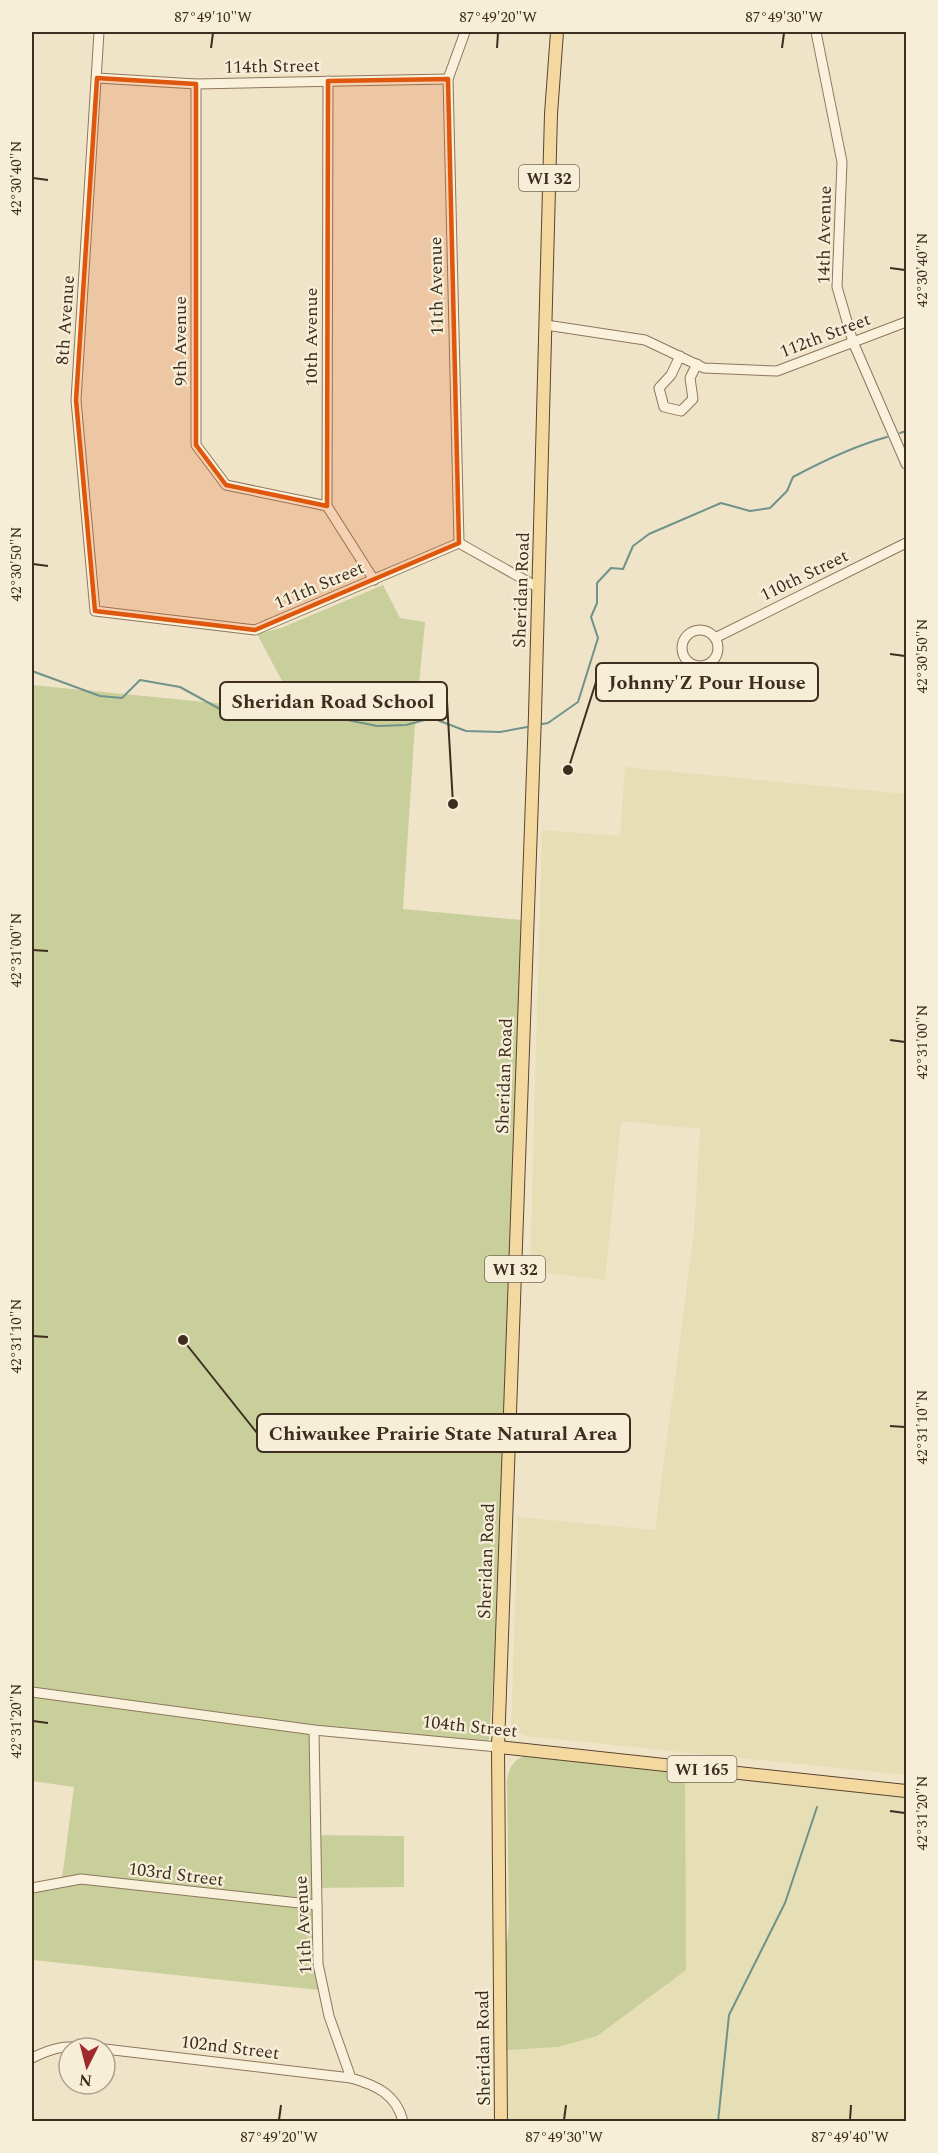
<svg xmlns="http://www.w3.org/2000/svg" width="938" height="2153" font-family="Spectral,serif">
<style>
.farmland{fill:#e6deb5}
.green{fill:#c9cf9b}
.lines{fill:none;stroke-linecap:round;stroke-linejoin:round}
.stream{stroke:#6f938a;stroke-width:2}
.minor-casing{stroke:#8d765c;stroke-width:11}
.major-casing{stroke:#5b4430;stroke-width:14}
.minor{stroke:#faf1dc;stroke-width:9}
.major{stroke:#f3d9a0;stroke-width:12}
.marked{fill:#df570d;fill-opacity:0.2;stroke:#df570d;stroke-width:4.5;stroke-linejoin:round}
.ticks{fill:none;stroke:#3d2e20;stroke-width:2}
.labels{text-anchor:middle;stroke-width:4.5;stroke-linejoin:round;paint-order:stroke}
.shield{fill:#f7eed8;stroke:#756857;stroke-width:1.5}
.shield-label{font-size:16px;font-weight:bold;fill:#3d2e20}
.street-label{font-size:18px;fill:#3d2e20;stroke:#f7eed8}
.leader{fill:none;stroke:#3d2e20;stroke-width:2}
.callout-dot{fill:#3d2e20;stroke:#f7eed8;stroke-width:2}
.callout{fill:#f7eed8;stroke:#3d2e20;stroke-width:2}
.callout-label{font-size:20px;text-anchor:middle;font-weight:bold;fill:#3d2e20}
.neatline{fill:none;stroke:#3d2e20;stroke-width:2}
.ticks-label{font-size:15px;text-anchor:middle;fill:#3d2e20}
</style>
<rect width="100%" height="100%" fill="#f0e4c8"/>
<g class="farmland">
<polygon points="625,767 906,794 906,1775 526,1736 511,1730 518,1517 655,1530 694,1232 700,1129 621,1121 605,1280 530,1271 542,830 620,836"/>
<polygon points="685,1772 906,1797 906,2121 508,2121 507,2050 558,2047 684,1805"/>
</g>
<g class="green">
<polygon points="383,585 400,618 425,622 415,725 403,909 522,920 496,1644 489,1740 481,1743 311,1725 311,1835 404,1836 404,1887 314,1888 316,1968 319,1990 32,1960 32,1893 61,1886 74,1787 32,1781 32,685 298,711 257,634 281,628"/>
<path d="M534,1754l151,18 1,198 -89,66 -39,11 -51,3 -1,-102 3,-24 -2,-143c2,-17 10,-25 27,-27z"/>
</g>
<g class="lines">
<g class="stream">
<polyline points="900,433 906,431"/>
<polyline points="32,671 100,696 122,698 140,680 180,687 229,714 293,720 328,716 377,726 406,725 432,718 466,731 500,732 527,727"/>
<path d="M542,724l6,-1 30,-21 20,-64 -7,-21 6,-14v-20l14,-15 12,1 10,-23 16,-12 72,-31 29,8 20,-3 17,-17 6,-14c30,-16 61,-31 94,-40"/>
<polyline points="718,2122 729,2015 785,1903 817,1807"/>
</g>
<defs>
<g id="minor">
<polyline points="99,32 76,400 95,611 255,630 459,543 539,588"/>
<polyline points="816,32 842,162 837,287 853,342 906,464"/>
<polyline points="97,78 196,84 448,79"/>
<polyline points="328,81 327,506 374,580"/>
<polyline points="196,84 196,445 226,485 327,506"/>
<polyline points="546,325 645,340 704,368 777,371 906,322"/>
<polyline points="680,356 671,375 659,388 664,407 681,411 693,399 690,378 697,364"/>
<polyline points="459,543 448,79 465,32"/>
<circle cx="700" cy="648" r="18"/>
<polyline points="715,638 906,543"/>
<polyline points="32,1692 314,1730 498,1747"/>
<path d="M314,1730l4,234 11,52 22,62c24,7 46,16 52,44"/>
<polyline points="32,1888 81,1879 317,1905"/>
<polyline points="105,2049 351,2078"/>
<path d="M32,2058c24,-12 36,-13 63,-10"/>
</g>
<g id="major">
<polyline points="498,1747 906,1791"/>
<polyline points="501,2122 498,1747 535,715 551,114 557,32"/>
</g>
</defs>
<use href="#minor" class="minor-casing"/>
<use href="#major" class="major-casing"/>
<use href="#minor" class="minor"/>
<use href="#major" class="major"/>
</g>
<path class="marked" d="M97,78l99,6v361l30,40 101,21 1,-425 120,-2 11,464 -204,87 -160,-19 -19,-211z"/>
<path class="ticks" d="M211,48l2,-15M497,48l1,-15M782,48l2,-15M33,178l15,2M890,268l15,2M33,564l15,2M890,654l15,2M33,950l15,1M890,1040l15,2M33,1336l15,1M890,1426l15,1M33,1721l15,2M890,1811l15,2M279,2120l2,-15M564,2120l2,-15M850,2120l1,-15"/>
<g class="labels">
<g class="shield">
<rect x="519" y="165" width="60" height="26" rx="4.5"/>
<rect x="485" y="1256" width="60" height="26" rx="4.5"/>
<rect x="667.5" y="1756" width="69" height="26" rx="4.5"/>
</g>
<g class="shield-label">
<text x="549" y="184">WI 32</text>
<text x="515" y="1275">WI 32</text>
<text x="702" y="1775">WI 165</text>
</g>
<g class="street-label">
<text transform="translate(272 66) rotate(-1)" y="6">114th Street</text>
<text transform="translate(824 235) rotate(-89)" y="6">14th Avenue</text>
<text transform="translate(436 286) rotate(-91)" y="6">11th Avenue</text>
<text transform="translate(65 320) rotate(-86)" y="6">8th Avenue</text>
<text transform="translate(825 335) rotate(-21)" y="6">112th Street</text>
<text transform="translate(311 337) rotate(-90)" y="6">10th Avenue</text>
<text transform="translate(180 341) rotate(-90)" y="6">9th Avenue</text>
<text transform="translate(804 575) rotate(-26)" y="6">110th Street</text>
<text transform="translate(319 585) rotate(-23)" y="6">111th Street</text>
<text transform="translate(521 590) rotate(-88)" y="6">Sheridan Road</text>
<text transform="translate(504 1076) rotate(-88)" y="6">Sheridan Road</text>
<text transform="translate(486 1561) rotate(-88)" y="6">Sheridan Road</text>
<text transform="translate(470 1726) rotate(6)" y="6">104th Street</text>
<text transform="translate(176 1874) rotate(7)" y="6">103rd Street</text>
<text transform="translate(303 1925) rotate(-93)" y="6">11th Avenue</text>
<text transform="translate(230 2047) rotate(7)" y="6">102nd Street</text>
<text transform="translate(483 2048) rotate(-91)" y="6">Sheridan Road</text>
</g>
</g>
<path class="leader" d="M568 770L596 682M453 804L447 701M183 1340L257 1433"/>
<g class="callout-dot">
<circle cx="568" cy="770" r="6"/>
<circle cx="453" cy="804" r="6"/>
<circle cx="183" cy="1340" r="6"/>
</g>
<g class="callout">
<rect x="596" y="663" width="222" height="38" rx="6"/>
<rect x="220" y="682" width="227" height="38" rx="6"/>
<rect x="257" y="1414" width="373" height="38" rx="6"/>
</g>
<g class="callout-label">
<text x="707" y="689">Johnny'Z Pour House</text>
<text x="333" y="708">Sheridan Road School</text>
<text x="443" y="1440">Chiwaukee Prairie State Natural Area</text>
</g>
<rect width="938" height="2153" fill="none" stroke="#f7eed8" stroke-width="66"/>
<g transform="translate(87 2066) rotate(186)"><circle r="28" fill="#f7eed8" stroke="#ada18e" stroke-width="1.5"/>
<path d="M0-4.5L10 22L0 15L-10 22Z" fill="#9e2a2b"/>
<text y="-9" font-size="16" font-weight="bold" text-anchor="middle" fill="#3d2e20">N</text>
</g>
<rect x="33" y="33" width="872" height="2087" class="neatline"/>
<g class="ticks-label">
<text x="213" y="22">87°49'10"W</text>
<text x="498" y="22">87°49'20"W</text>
<text x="784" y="22">87°49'30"W</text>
<text transform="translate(16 178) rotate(-90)" y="5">42°30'40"N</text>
<text transform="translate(922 270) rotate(-90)" y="5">42°30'40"N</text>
<text transform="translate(16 564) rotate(-90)" y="5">42°30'50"N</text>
<text transform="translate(922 656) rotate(-90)" y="5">42°30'50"N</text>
<text transform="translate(16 950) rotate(-90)" y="5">42°31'00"N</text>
<text transform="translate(922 1042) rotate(-90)" y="5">42°31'00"N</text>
<text transform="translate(16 1336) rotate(-90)" y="5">42°31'10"N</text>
<text transform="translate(922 1427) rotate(-90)" y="5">42°31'10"N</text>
<text transform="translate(16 1721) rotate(-90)" y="5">42°31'20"N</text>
<text transform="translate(922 1813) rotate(-90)" y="5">42°31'20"N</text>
<text x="279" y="2142">87°49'20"W</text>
<text x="564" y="2142">87°49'30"W</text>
<text x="850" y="2142">87°49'40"W</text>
</g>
</svg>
